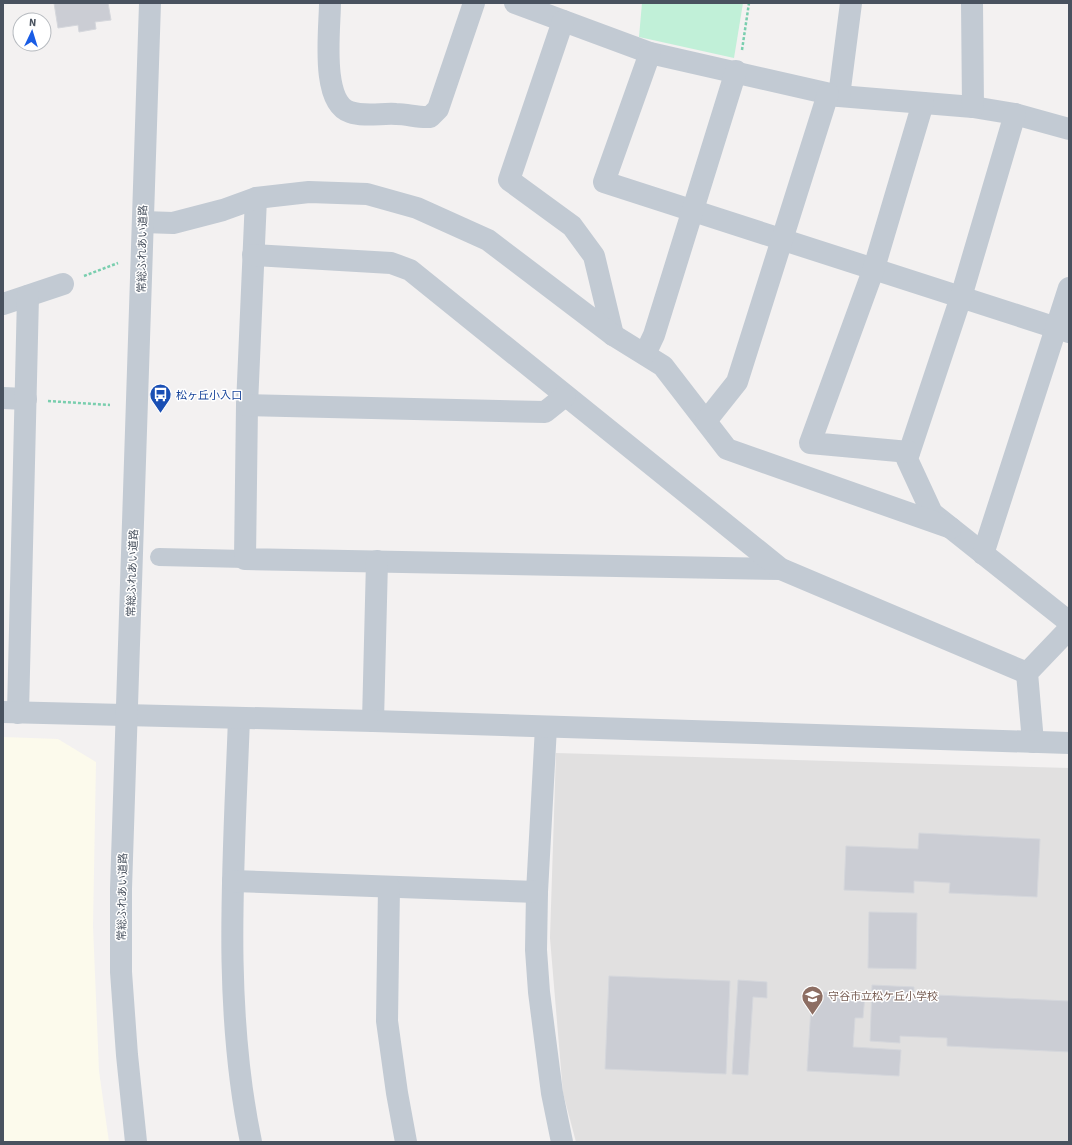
<svg xmlns="http://www.w3.org/2000/svg" width="1072" height="1145" font-family="'Source Sans 3','Noto Sans JP',sans-serif">
<style>
.commercial{fill:#fcfaec}
.education{fill:#e1e0e0}
.green{fill:#c1f0d8}
.building{fill:#cbcdd4;stroke:#d5d7dc}
.lines{fill:none;stroke-linecap:round;stroke-linejoin:round}
.path{stroke:#79ceae;stroke-width:2.5;stroke-dasharray:3 2;stroke-linecap:butt}
.pedestrian{stroke:#c2cad3;stroke-width:18}
.minor{stroke:#c2cad3;stroke-width:22}
.tertiary{stroke:#c2cad3;stroke-width:22}
.labels{text-anchor:middle;stroke-width:3;stroke-linejoin:round;paint-order:stroke}
.street-label{font-size:11px;fill:#49525f;stroke:#fff}
.transit-label{font-size:11px;fill:#164399;stroke:#fff;text-anchor:start}
.education-label{font-size:11px;fill:#785e54;stroke:#fff;text-anchor:start}
</style>
<rect width="100%" height="100%" fill="#f3f1f1"/>
<polygon class="commercial" points="3,737 58,739 96,762 93,926 99,1071 109,1142 3,1142"/>
<polygon class="education" points="556,753 1069,768 1069,1142 576,1142 563,1093 550,938"/>
<polygon class="green" points="642,3 743,3 734,58 639,37"/>
<g class="building">
<polygon points="54,3 108,3 111,20 95,22 96,29 79,32 78,25 58,28"/>
<polygon points="919,833 1040,839 1037,897 949,893 950,883 914,881 914,893 844,890 846,846 918,849"/>
<polygon points="869,912 917,913 916,969 868,968"/>
<polygon points="609,976 730,981 726,1074 605,1069"/>
<polygon points="738,980 767,982 767,998 753,997 748,1075 732,1074"/>
<polygon points="872,985 914,987 914,994 1069,1001 1069,1052 947,1046 947,1038 900,1036 900,1043 870,1041"/>
<polygon points="812,991 865,995 863,1018 855,1018 853,1047 901,1050 899,1076 807,1071"/>
</g>
<g class="lines">
<g class="path">
<polyline points="742,50 749,3"/>
<polyline points="84,276 118,263"/>
<polyline points="48,401 110,405"/>
</g>
<polyline class="pedestrian" points="159,557 245,559"/>
<g class="minor">
<path d="M330,3c0,25 -10,99 20,109 14,5 32,1 46,2 12,0 22,4 34,3l8,-8 36,-106"/>
<polyline points="515,3 650,53 839,96 973,107 1015,114 1069,129"/>
<polyline points="972,3 973,107"/>
<polyline points="563,21 509,180 572,226 594,256 613,335"/>
<polyline points="650,53 604,182 1069,332"/>
<polyline points="839,96 851,3"/>
<polyline points="1015,114 961,297 907,459 932,513 1069,622"/>
<polyline points="256,198 247,405 245,559 781,569"/>
<polyline points="143,222 173,223 223,210 256,198 309,192 367,194 417,208 488,240 613,335 663,366 727,449 951,528"/>
<polyline points="253,255 391,263 410,270 781,569 1027,673"/>
<polyline points="3,304 63,284"/>
<polyline points="645,354 654,335 736,71"/>
<polyline points="3,398 26,399"/>
<polyline points="247,405 545,412 565,396"/>
<polyline points="706,421 737,382 828,94"/>
<polyline points="909,452 810,443 874,268 923,103"/>
<polyline points="983,554 1069,288"/>
<polyline points="18,713 28,296"/>
<path d="M239,718c-5,140 -17,286 12,424"/>
<polyline points="373,721 377,561"/>
<polyline points="546,727 537,892 536,950 539,992 552,1093 562,1142"/>
<polyline points="1033,742 1027,673 1069,629"/>
<polyline points="233,881 537,892"/>
<polyline points="389,887 387,1021 397,1093 406,1142"/>
</g>
<g class="tertiary">
<polyline points="3,712 373,721 1069,743"/>
<polyline points="136,1142 127,1055 121,972 121,889 150,3"/>
</g>
</g>
<defs>
<symbol id="bus-pin" viewBox="-11 -11 22 30"><path d="M0 17L-7.5 6A9.5 9.5 0 1 1 7.5 6Z" fill="#1a4fb4" stroke="#fff"/><path d="M-5-6H5V4H4V6H2V4H-2V6H-4V4H-5ZM-3.5-4V0h7V-4ZM-3.5 1.2v1.5H-2V1.2ZM2 1.2v1.5H3.5V1.2Z" fill="#fff"/></symbol>
<symbol id="school-pin" viewBox="-11 -11 22 30"><path d="M0 17L-7.5 6A9.5 9.5 0 1 1 7.5 6Z" fill="#8d6e63" stroke="#fff"/><path d="M0-5L7-2L0 1L-7-2ZM-4 1L0 2.5L4 1V4Q0 6-4 4Z" fill="#fff"/></symbol>
</defs>
<g fill-rule="evenodd">
<use href="#bus-pin" x="148" y="382" width="25" height="34"/>
<use href="#school-pin" x="800" y="984" width="25" height="34"/>
</g>
<g class="labels">
<g class="street-label">
<text transform="translate(142 249) rotate(-89)" y="4">常総ふれあい道路</text>
<text transform="translate(132 573) rotate(-88)" y="4">常総ふれあい道路</text>
<text transform="translate(122 897) rotate(-89)" y="4">常総ふれあい道路</text>
</g>
<g class="transit-label">
<text x="176" y="399">松ヶ丘小入口</text>
</g>
<g class="education-label">
<text x="828" y="1000">守谷市立松ケ丘小学校</text>
</g>
</g>
<rect width="1072" height="1145" fill="none" stroke="#49525f" stroke-width="8"/>
<g transform="translate(32 32) rotate(4)"><circle r="19" fill="#ffffff" stroke="#b6babf"/>
<path d="M0-3L7 15L0 10L-7 15Z" fill="#195ce5"/>
<text y="-6" font-size="11" font-weight="bold" text-anchor="middle" fill="#49525f">N</text>
</g>
</svg>
